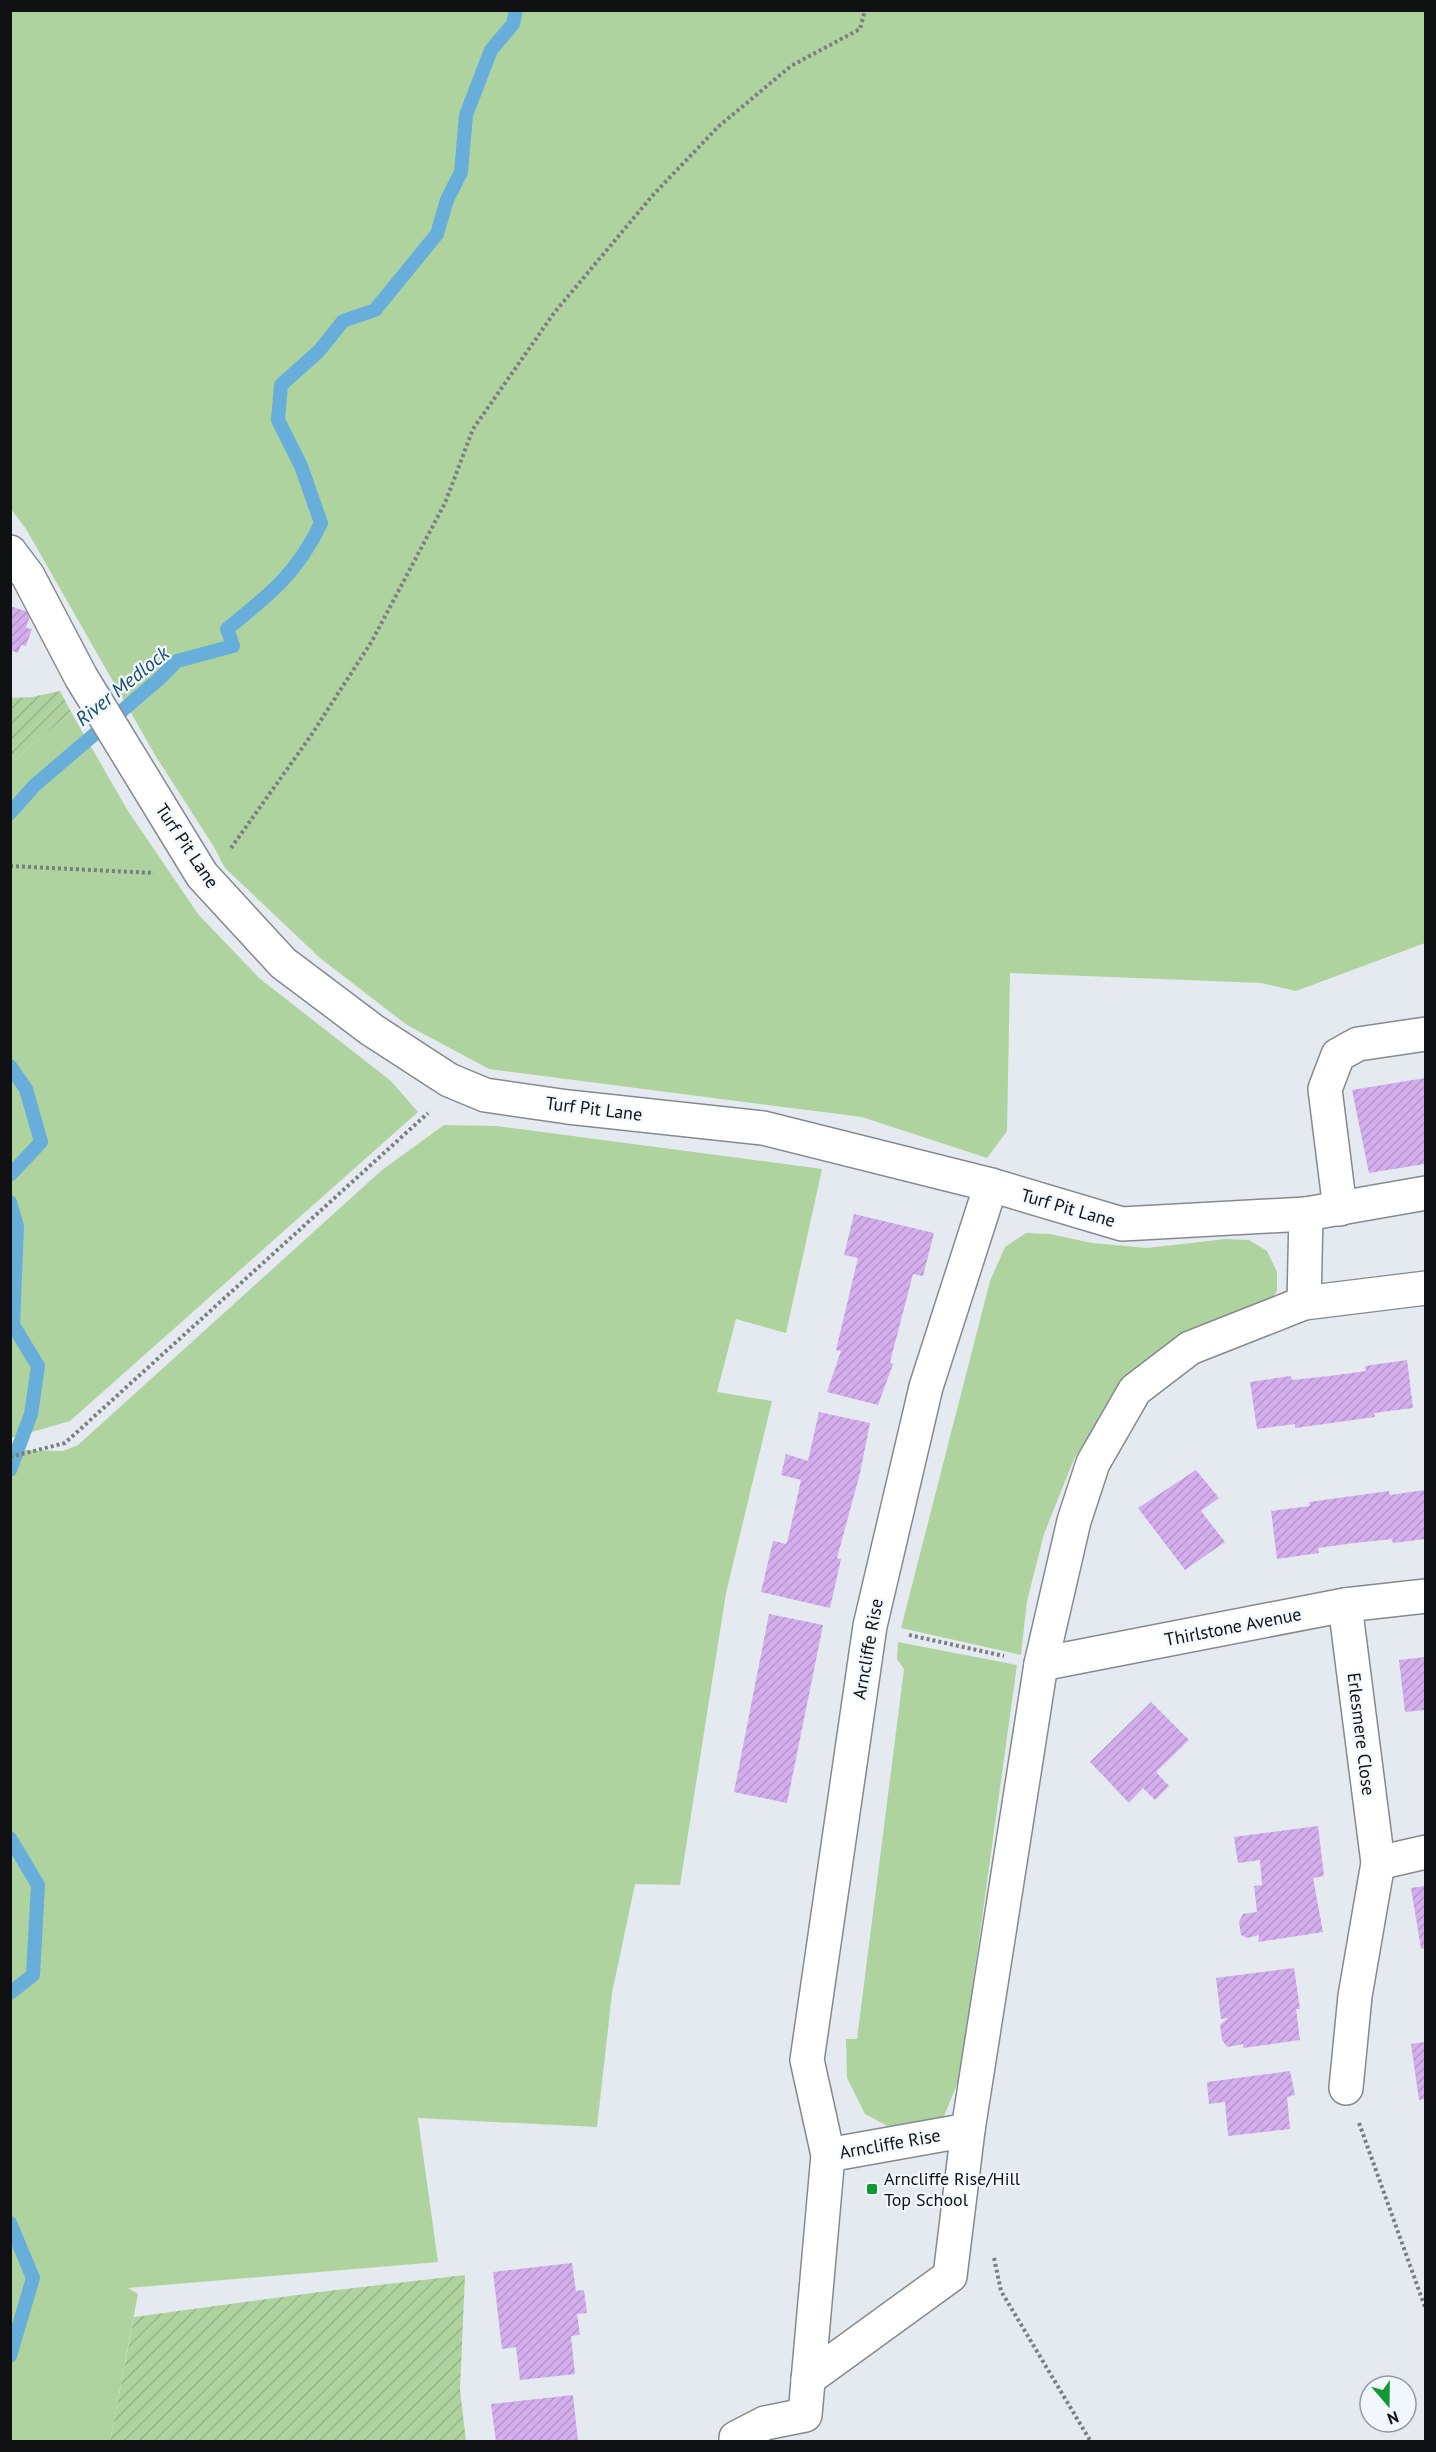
<svg xmlns="http://www.w3.org/2000/svg" width="1436" height="2452" font-family="'PT Sans',sans-serif">
<style>
.green{fill:#afd39f}
.garden{fill:url(#garden-furrows)}
.lines{fill:none;stroke-linecap:round;stroke-linejoin:round}
.stream{stroke:#68aeda;stroke-width:14}
.building{fill:url(#building-hatch)}
.minor-casing{stroke:#858a8f;stroke-width:36}
.path{stroke:#7b7f83;stroke-width:4;stroke-dasharray:3 3;stroke-linecap:butt}
.minor{stroke:#fff;stroke-width:33}
.poi-dot{fill:#109a31;stroke:#f1f7fc;stroke-width:2}
.labels{text-anchor:middle;stroke-width:4.5;stroke-linejoin:round;paint-order:stroke}
.street-label{font-size:18px;fill:#0f1113;stroke:#f1f7fc}
.poi-label{font-size:18px;fill:#0f1113;stroke:#f1f7fc;text-anchor:start}
.water-label{font-size:20px;font-style:italic;fill:#174d6b;stroke:#f1f7fc}
</style>
<defs>
<pattern id="garden-furrows" width="10" height="10" patternUnits="userSpaceOnUse" patternTransform="scale(1.5)"><rect width="10" height="10" fill="#afd39f"/><path d="M-1 1l2-2M0 10L10 0M9 11l2-2" fill="none" stroke="#95b488"/></pattern>
<pattern id="building-hatch" width="6" height="6" patternUnits="userSpaceOnUse" patternTransform="scale(1.5)"><rect width="6" height="6" fill="#d3adec"/><path d="M-1 1l2-2M0 6l6-6M5 7l2-2" fill="none" stroke="#b494ca"/></pattern>
</defs>
<rect width="100%" height="100%" fill="#e4eaef"/>
<g class="green">
<polygon points="10,11 1425,11 1425,943 1296,991 1261,983 1010,973 1007,1131 987,1158 862,1117 489,1069 407,1025 320,958 225,868 214,847 155,755 26,529 11,509"/>
<polygon points="71,712 128,811 198,914 259,978 391,1081 418,1112 70,1421 11,1438 11,763"/>
<polygon points="444,1125 496,1126 822,1169 786,1333 736,1319 717,1392 772,1401 726,1593 680,1885 635,1884 612,1993 597,2127 418,2118 438,2262 128,2288 138,2294 110,2441 11,2442 11,1450 63,1451 78,1445 382,1170"/>
<polygon points="1026,1233 1050,1234 1092,1243 1147,1248 1226,1239 1249,1240 1267,1251 1277,1272 1277,1291 1262,1311 1108,1404 1074,1459 1044,1534 1027,1601 1021,1655 901,1628 990,1281 1005,1247"/>
<polygon points="898,1642 1017,1665 960,2077 944,2116 923,2128 897,2131 865,2114 847,2078 846,2039 857,2039 904,1669 897,1659"/>
</g>
<g class="garden">
<polygon points="60,691 71,712 11,763 11,698 32,697"/>
<polygon points="465,2275 460,2390 466,2441 110,2441 134,2317 320,2292"/>
</g>
<g class="lines">
<g class="stream">
<path d="M10,813l25,-28 123,-105 19,-19 56,-15 -6,-17c42,-34 70,-55 94,-106l-20,-57 -23,-46 3,-35 38,-34 24,-30 32,-11 62,-76 10,-34 14,-28 5,-57 25,-65 22,-26 3,-14"/>
<polyline points="10,1066 26,1089 41,1142 10,1175"/>
<polyline points="10,1202 17,1226 13,1325 38,1366 31,1414 10,1470"/>
<polyline points="10,1838 38,1885 33,1975 10,1993"/>
<polyline points="10,2223 33,2278 10,2356"/>
</g>
</g>
<g class="building">
<polygon points="10,606 31,613 26,628 32,629 26,646 21,645 18,653 10,650"/>
<polygon points="1425,1078 1425,1164 1369,1173 1352,1090"/>
<polygon points="854,1214 934,1233 923,1276 913,1274 890,1362 893,1364 878,1405 827,1392 841,1351 836,1350 858,1258 844,1255"/>
<polygon points="1407,1360 1413,1408 1374,1413 1375,1417 1295,1428 1295,1424 1257,1429 1250,1382 1291,1376 1292,1380 1330,1376 1366,1371 1365,1366"/>
<polygon points="819,1412 870,1423 860,1473 837,1558 841,1559 830,1608 761,1592 773,1541 786,1544 788,1539 801,1480 781,1475 786,1454 808,1461"/>
<polygon points="1196,1470 1219,1498 1201,1511 1225,1542 1185,1570 1138,1508"/>
<polygon points="1425,1490 1425,1539 1393,1543 1392,1539 1354,1543 1318,1548 1319,1553 1277,1559 1271,1511 1310,1506 1309,1502 1389,1491 1390,1495"/>
<polygon points="769,1614 823,1625 787,1803 734,1792"/>
<polygon points="1425,1657 1425,1710 1405,1712 1399,1660"/>
<polygon points="1151,1702 1189,1740 1156,1772 1169,1786 1155,1800 1143,1788 1129,1803 1090,1762"/>
<polygon points="1318,1826 1324,1876 1313,1878 1323,1932 1258,1942 1259,1935 1247,1938 1241,1935 1239,1922 1243,1914 1257,1912 1254,1886 1262,1885 1260,1860 1238,1863 1234,1837"/>
<polygon points="1425,1886 1425,1948 1421,1949 1411,1888"/>
<polygon points="1294,1968 1300,2009 1296,2009 1300,2040 1243,2048 1243,2044 1227,2047 1222,2040 1220,2025 1228,2018 1221,2019 1216,1978"/>
<polygon points="1425,2042 1425,2099 1419,2100 1411,2044"/>
<polygon points="1290,2071 1295,2095 1287,2097 1290,2129 1228,2136 1225,2102 1209,2104 1207,2082"/>
<polygon points="572,2263 576,2291 584,2290 587,2313 577,2314 580,2335 571,2336 575,2374 520,2380 516,2347 502,2349 493,2272"/>
<polygon points="573,2395 578,2442 496,2442 491,2404"/>
</g>
<g class="lines">
<defs>
<g id="minor">
<polyline points="10,552 28,576 81,677 202,875 283,963 372,1030 449,1080 485,1095 568,1107 763,1128 991,1185 1122,1224 1306,1214 1426,1193"/>
<polyline points="1340,1209 1325,1089 1338,1055 1358,1044 1426,1034"/>
<polyline points="1306,1214 1304,1303 1426,1288"/>
<polyline points="1345,1605 1378,1863 1355,1996 1346,2088"/>
<polyline points="1041,1664 1345,1605 1426,1596"/>
<polyline points="1378,1863 1426,1852"/>
<polyline points="968,2130 828,2155 807,2060 870,1626 926,1387 991,1185"/>
<polyline points="808,2379 950,2276 968,2130 1041,1664 1074,1521 1093,1463 1135,1390 1190,1348 1304,1303"/>
<polyline points="736,2442 736,2438 765,2423 805,2415 828,2155"/>
</g>
</defs>
<use href="#minor" class="minor-casing"/>
<g class="path">
<polyline points="231,848 310,737 372,641 445,503 473,429 554,313 653,195 719,126 791,66 860,29 865,10"/>
<polyline points="10,866 154,873"/>
<polyline points="10,1457 65,1443 428,1113"/>
<polyline points="909,1635 1004,1656"/>
<polyline points="1359,2123 1426,2310"/>
<polyline points="994,2258 1001,2291 1091,2442"/>
</g>
<use href="#minor" class="minor"/>
</g>
<rect class="poi-dot" x="866" y="2183" width="12" height="12" rx="3"/>
<g class="labels">
<g class="street-label">
<text transform="translate(187 846) rotate(56)" y="6">Turf Pit Lane</text>
<text transform="translate(594 1109) rotate(7)" y="6">Turf Pit Lane</text>
<text transform="translate(1068 1208) rotate(16)" y="6">Turf Pit Lane</text>
<text transform="translate(1233 1627) rotate(-11)" y="6">Thirlstone Avenue</text>
<text transform="translate(868 1649) rotate(-80)" y="6">Arncliffe Rise</text>
<text transform="translate(1361 1734) rotate(83)" y="6">Erlesmere Close</text>
<text transform="translate(890 2144) rotate(-10)" y="6">Arncliffe Rise</text>
</g>
<g class="poi-label">
<text x="884" y="2185">Arncliffe Rise/Hill<tspan x="884" dy="21">Top School</tspan></text>
</g>
<g class="water-label">
<text transform="translate(122 686) rotate(-39)" y="7">River Medlock</text>
</g>
</g>
<rect width="1436" height="2452" fill="none" stroke="#0f1113" stroke-width="24"/>
<g transform="translate(1388 2404) rotate(160)"><circle r="28" fill="#f1f7fc" stroke="#979b9f" stroke-width="1.5"/>
<path d="M0-4.5L10 22L0 15L-10 22Z" fill="#109a31"/>
<text y="-9" font-size="16" font-weight="bold" text-anchor="middle" fill="#0f1113">N</text>
</g>
</svg>
